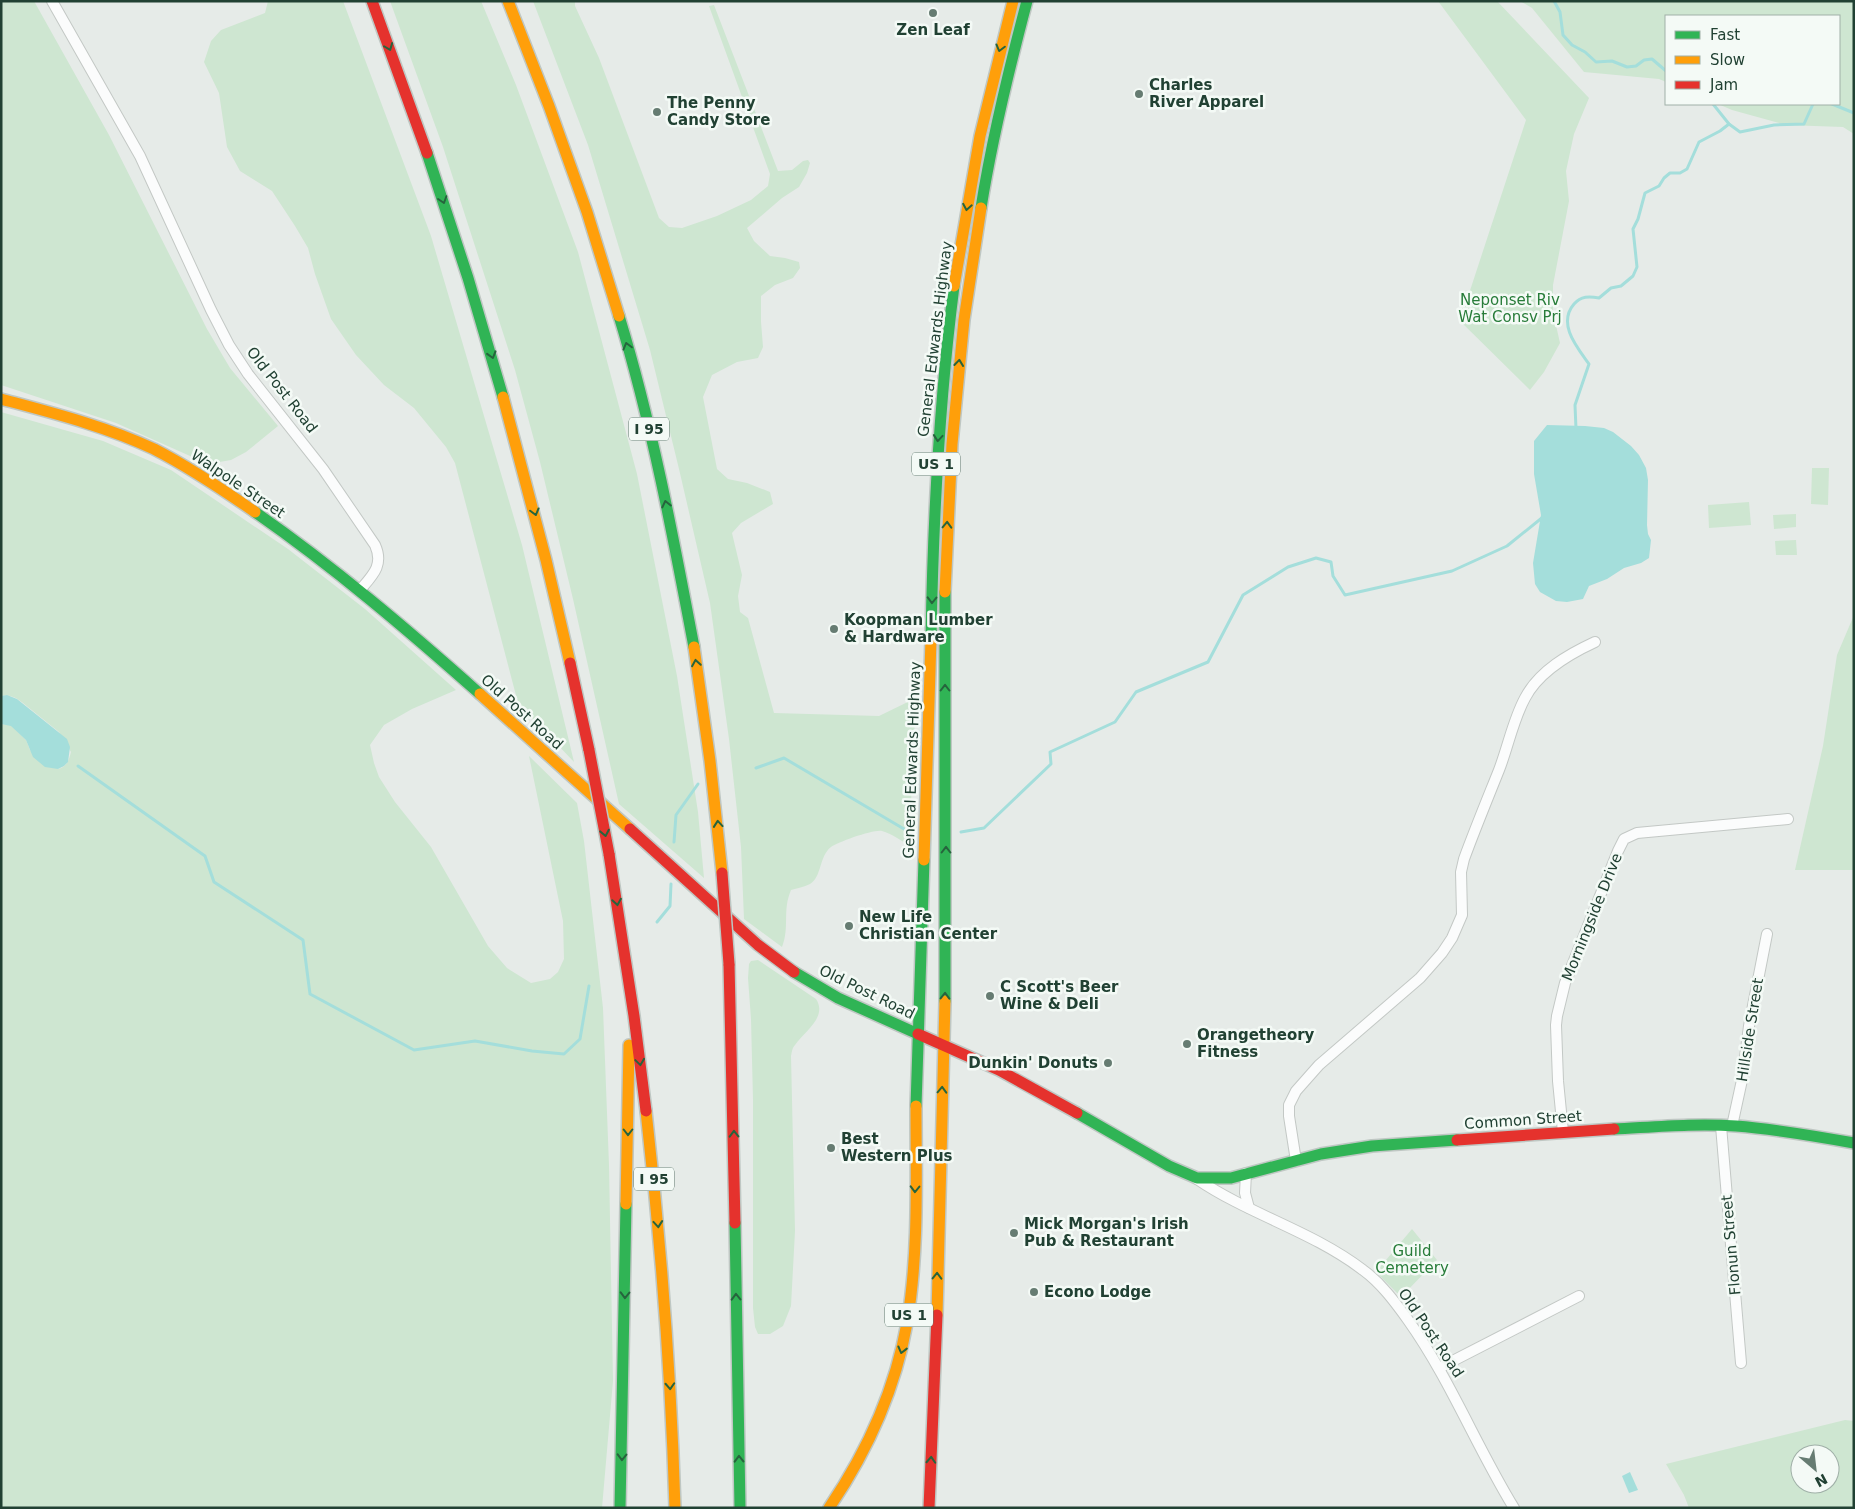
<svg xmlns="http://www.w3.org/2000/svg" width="1855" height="1509" font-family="'DejaVu Sans',sans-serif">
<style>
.green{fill:#cee6d1;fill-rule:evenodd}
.water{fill:#a4dedb}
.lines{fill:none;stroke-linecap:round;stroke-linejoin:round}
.stream{stroke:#a4dedb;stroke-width:3}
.street-casing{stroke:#c3c8c5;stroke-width:12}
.fast-casing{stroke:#bfc7c3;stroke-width:14}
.slow-casing{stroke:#bfc7c3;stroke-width:14}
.jam-casing{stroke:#bfc7c3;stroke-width:14}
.street{stroke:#fbfcfc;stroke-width:10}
.fast{stroke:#30b455;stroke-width:11}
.slow{stroke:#ff9f0a;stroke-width:11}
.jam{stroke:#e5322d;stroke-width:11}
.jam-bridge-casing{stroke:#bdc7c3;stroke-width:14;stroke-linecap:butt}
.jam-bridge{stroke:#e5322d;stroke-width:11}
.oneway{stroke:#26643d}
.poi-dot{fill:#667c72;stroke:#f4faf6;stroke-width:2}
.labels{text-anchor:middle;stroke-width:5;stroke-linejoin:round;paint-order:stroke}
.shield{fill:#f4faf6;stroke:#60786e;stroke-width:1}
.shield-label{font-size:14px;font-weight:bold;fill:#214133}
.poi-label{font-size:15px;font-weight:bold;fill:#214133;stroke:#f4faf6;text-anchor:start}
.park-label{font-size:15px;fill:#277c39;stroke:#f4faf6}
.street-label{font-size:15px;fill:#214133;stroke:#f4faf6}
</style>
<rect width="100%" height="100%" fill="#e6ebe8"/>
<g class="green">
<polygon points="1,1 34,1 109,135 207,329 230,368 278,426 246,452 231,460 208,464 116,423 1,385"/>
<polygon points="268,1 343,1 431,236 522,545 574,762 518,703 455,463 446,447 414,408 384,385 356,355 331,319 315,274 308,248 295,226 272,191 240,171 227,147 219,93 204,62 211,41 221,30 265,13"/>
<polygon points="390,1 481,1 516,85 578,252 637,474 677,676 698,812 704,878 619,804 573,599 540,462 515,370 443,147"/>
<path d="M533,1h42v5l24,52 60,160 10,9 13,1 35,-12 34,-16 17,-14 2,-12 -61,-168 5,-1 64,166 14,-1 11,-9 5,-1 2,3 -3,10 -8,14 -17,11 -35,30 7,13 16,15 15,2 14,4 1,6 -7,10 -18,7 -14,11v26l2,25 -5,11 -21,4 -25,13 -9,22 14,72 11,10 19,4 23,9 3,12 -32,19 -9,10 10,42 -4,21 2,16 8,6 26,95 105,3 37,-18 -7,148c-8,-6 -17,-12 -27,-15 -8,-2 -44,11 -51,16 -12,9 -9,30 -21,37 -6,3 -13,4 -19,6 -9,21 -1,37 -9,57l-38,-28 -3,-72 -12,-108 -19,-136 -31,-134 -29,-119 -62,-205z"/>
<polygon points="1438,1 1497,1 1589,98 1574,134 1566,171 1569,201 1553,285 1553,312 1560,343 1544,372 1530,390 1460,321 1526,120"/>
<polygon points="1520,1 1854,1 1854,134 1843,127 1786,125 1732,110 1718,104 1839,104 1839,16 1666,16 1666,82 1659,79 1584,72 1532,8"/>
<path d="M1,412l102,29 68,29 117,79 77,60 91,81 -44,19 -28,16 -14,20 4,18 5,14 16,25 36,45 57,99 19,22 24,15 19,-4 8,-7 6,-13 -1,-38 -34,-165 48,47 7,38 19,167 6,157 4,216 -11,127h-601v-784l10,1 15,15 4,10 28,19c9,-2 11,-9 13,-17l-12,-20 -36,-29c-7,-6 -14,-9 -22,-7z"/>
<polygon points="1812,468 1829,468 1828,505 1811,504"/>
<polygon points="1749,502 1751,525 1709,528 1708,505"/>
<polygon points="1796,514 1796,527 1774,529 1773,515"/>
<polygon points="1796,540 1797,555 1776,555 1775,541"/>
<polygon points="1854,615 1854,870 1795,870 1823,746 1837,655"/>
<path d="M758,960l58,39c12,18 -12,33 -21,46 -3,3 -3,7 -4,11l4,175 -4,75 -8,20 -13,8h-12l-3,-7 -2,-19v-208l-2,-81 -3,-41 1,-14 2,-3z"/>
<polygon points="1412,1229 1437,1260 1401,1297 1376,1272"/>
<path d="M1845,1420l9,1v87h-165l-5,-13 -18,-31zM1800,1454h30v30h-30z"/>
</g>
<g class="water">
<polygon points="1547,425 1585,426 1604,428 1613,432 1631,446 1639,455 1646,468 1648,480 1647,525 1648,534 1651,540 1649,558 1641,563 1624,568 1607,579 1589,586 1583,599 1567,602 1556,601 1540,592 1535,584 1533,563 1541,515 1534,474 1534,441"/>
<polygon points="7,695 17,699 67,739 70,747 68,762 64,766 58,769 45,767 33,757 26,740 11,726 1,724 1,696"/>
<polygon points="1630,1472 1638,1490 1629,1493 1622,1476"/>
</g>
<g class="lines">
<g class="stream">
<polyline points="1554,1 1560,12 1563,35 1572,45 1585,52 1596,62 1612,61 1627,67 1636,66 1644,60 1652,59 1666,71"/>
<polyline points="1713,104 1729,124 1740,132 1774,125 1804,124 1813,104"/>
<polyline points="1832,104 1854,113"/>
<path d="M1576,429l-1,-24 14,-41c-12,-17 -32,-40 -15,-60 7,-8 15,-8 25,-6l12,-10 10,-2 12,-10 4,-9 -4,-38 5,-10 7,-26 14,-7 5,-8 6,-5h10l7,-4 12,-27 21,-11 9,-7"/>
<polyline points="78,766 205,856 214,882 303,940 310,994 414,1050 475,1041 532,1051 564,1054 580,1039 589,986"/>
<polyline points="756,768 784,758 904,829"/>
<polyline points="961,832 984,828 1051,764 1050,752 1115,722 1136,692 1208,662 1243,595 1288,567 1316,558 1331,562 1333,576 1345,595 1452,571 1507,546 1543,517"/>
<polyline points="674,842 676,815 698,784"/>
<polyline points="657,922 670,906 671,884"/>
</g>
<defs>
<g id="street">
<path d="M52,1l88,155 71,154 18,35 19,29 75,95 52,76c9,20 -2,30 -15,45"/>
<polyline points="1721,1126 1741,1363"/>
<polyline points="1732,1126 1742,1080 1749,1026 1767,934"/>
<polyline points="1563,1132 1558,1081 1556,1025 1557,1016 1565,983 1618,851 1624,839 1637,833 1788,819"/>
<path d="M1296,1161l-7,-45v-11l7,-14 23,-26 101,-87 22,-25 10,-15 10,-23 -1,-43 3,-13c11,-30 23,-59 35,-89 9,-23 14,-50 26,-72 14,-27 44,-44 70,-56"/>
<polyline points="1246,1173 1245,1193 1249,1208"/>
<path d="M1197,1179c53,36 115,52 166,91 18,13 32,32 45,50 42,59 68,126 106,188"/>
<polyline points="1439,1368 1579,1296"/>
</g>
<g id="fast">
<polyline points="427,153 468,278 503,397"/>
<path d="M981,208c11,-70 28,-139 46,-207"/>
<path d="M619,316c33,108 54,220 75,331"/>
<path d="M255,512c79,55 153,118 225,182"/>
<polyline points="945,592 945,1001"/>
<path d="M931,639c2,-118 8,-236 23,-353"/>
<polyline points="794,972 838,998 918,1034"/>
<polyline points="916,1106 924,860"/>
<polyline points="1077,1113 1169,1166 1197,1178 1231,1178 1321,1154 1372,1146 1457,1140"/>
<path d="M1614,1129c40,-2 82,-6 122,-3 40,3 79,10 118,17"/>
<polyline points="735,1223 740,1508"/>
<polyline points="620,1508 626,1204"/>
</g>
<g id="slow">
<polyline points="508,1 549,106 587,212 619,316"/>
<polyline points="954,286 980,136 1013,1"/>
<polyline points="503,397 546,560 570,663"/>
<path d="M1,399c52,14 104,27 153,50 35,18 68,40 101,63"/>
<polyline points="945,592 952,444 964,320 981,208"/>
<polyline points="694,647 710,761 722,873"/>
<polyline points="480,694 630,829"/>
<polyline points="924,860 931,639"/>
<path d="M646,1111c15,132 25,264 29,397"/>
<polyline points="626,1204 629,1045"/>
<polyline points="937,1315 945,1001"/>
<path d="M829,1508c38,-56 66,-117 78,-185 12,-71 9,-145 9,-217"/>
</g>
<g id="jam">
<polyline points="372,1 427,153"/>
<polyline points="570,663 589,750"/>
<polyline points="630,829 758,945 794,972"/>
<polyline points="609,854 634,1016 646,1111"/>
<polyline points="729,964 735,1223"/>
<polyline points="918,1034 999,1070 1077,1113"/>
<polyline points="1457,1140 1614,1129"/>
<polyline points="929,1508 937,1315"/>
</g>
</defs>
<use href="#street" class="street-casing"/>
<use href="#fast" class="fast-casing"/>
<use href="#slow" class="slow-casing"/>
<use href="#jam" class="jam-casing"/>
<use href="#street" class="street"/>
<use href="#fast" class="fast"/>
<use href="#slow" class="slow"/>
<use href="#jam" class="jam"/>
<defs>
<g id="jam-bridge">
<polyline points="589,750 609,854"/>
<polyline points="722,873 729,964"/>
</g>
</defs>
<use href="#jam-bridge" class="jam-bridge-casing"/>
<use href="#jam-bridge" class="jam-bridge"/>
</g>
<defs><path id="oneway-chevron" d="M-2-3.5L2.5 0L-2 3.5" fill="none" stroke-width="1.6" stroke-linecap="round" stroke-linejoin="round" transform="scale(1.25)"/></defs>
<g class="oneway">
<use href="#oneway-chevron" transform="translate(389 47) rotate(69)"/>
<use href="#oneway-chevron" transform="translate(1000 48) rotate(105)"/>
<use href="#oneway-chevron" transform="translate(443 200) rotate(72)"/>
<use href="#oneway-chevron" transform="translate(967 207) rotate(100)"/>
<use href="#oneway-chevron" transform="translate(627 346) rotate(-105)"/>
<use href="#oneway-chevron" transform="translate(492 355) rotate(73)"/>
<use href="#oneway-chevron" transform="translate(959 363) rotate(-84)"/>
<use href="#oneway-chevron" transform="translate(938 438) rotate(95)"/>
<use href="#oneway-chevron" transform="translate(666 504) rotate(-103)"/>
<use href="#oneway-chevron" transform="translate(535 512) rotate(75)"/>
<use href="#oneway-chevron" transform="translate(947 525) rotate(-88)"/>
<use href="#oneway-chevron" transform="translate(932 600) rotate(91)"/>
<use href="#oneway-chevron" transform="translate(696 663) rotate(-99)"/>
<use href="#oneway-chevron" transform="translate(945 688) rotate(-90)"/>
<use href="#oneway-chevron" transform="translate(718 824) rotate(-95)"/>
<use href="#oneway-chevron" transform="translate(605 833) rotate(79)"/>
<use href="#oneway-chevron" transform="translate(946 850) rotate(-90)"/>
<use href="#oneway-chevron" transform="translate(617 902) rotate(81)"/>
<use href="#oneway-chevron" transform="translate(945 996) rotate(-89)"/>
<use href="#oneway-chevron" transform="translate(640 1062) rotate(82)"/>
<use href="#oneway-chevron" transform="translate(942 1090) rotate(-88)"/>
<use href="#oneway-chevron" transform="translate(628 1132) rotate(90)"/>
<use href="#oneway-chevron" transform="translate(734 1134) rotate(-91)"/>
<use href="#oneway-chevron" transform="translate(915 1189) rotate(91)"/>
<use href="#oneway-chevron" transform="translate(658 1224) rotate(85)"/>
<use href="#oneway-chevron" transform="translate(937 1276) rotate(-89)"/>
<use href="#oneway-chevron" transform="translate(625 1295) rotate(91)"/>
<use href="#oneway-chevron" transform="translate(736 1297) rotate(-91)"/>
<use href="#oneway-chevron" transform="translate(902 1350) rotate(104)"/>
<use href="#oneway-chevron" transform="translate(670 1386) rotate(87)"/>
<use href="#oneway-chevron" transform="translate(622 1457) rotate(91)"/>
<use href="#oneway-chevron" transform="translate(739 1459) rotate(-91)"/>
<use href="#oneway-chevron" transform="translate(931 1460) rotate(-87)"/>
</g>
<g class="poi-dot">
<circle cx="933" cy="13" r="5"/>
<circle cx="1139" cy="94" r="5"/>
<circle cx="657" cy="112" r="5"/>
<circle cx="834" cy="629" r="5"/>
<circle cx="849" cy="926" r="5"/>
<circle cx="990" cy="996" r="5"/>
<circle cx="1187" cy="1044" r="5"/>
<circle cx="1108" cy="1063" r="5"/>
<circle cx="831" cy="1148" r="5"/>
<circle cx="1014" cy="1233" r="5"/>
<circle cx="1034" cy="1292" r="5"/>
</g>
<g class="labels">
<g class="shield">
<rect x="629" y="417.5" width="40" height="23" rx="4"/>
<rect x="912" y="452.5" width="48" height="23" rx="4"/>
<rect x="634" y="1167.5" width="40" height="23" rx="4"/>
<rect x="885" y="1303.5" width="48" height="23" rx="4"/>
</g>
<g class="shield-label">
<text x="649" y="434">I 95</text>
<text x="936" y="469">US 1</text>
<text x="654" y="1184">I 95</text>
<text x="909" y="1320">US 1</text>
</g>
<g class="poi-label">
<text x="933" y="35" text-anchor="middle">Zen Leaf</text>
<text x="1149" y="90">Charles<tspan x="1149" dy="17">River Apparel</tspan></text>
<text x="667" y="108">The Penny<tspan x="667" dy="17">Candy Store</tspan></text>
<text x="844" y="625">Koopman Lumber<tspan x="844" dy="17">&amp; Hardware</tspan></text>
<text x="859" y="922">New Life<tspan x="859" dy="17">Christian Center</tspan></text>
<text x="1000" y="992">C Scott's Beer<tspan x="1000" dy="17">Wine &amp; Deli</tspan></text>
<text x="1197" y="1040">Orangetheory<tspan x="1197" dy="17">Fitness</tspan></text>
<text x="1098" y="1068" text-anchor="end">Dunkin' Donuts</text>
<text x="841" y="1144">Best<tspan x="841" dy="17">Western Plus</tspan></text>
<text x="1024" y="1229">Mick Morgan's Irish<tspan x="1024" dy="17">Pub &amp; Restaurant</tspan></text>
<text x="1044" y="1297">Econo Lodge</text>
</g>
<g class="park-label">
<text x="1510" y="305">Neponset Riv<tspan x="1510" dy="17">Wat Consv Prj</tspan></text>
<text x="1412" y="1256">Guild<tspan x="1412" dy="17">Cemetery</tspan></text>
</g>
<g class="street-label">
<text transform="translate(935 339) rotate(-83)" y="5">General Edwards Highway</text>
<text transform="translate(282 390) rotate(52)" y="5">Old Post Road</text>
<text transform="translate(238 484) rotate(34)" y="5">Walpole Street</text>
<text transform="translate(522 712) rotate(42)" y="5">Old Post Road</text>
<text transform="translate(912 760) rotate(-88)" y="5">General Edwards Highway</text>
<text transform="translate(1592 917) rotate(-68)" y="5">Morningside Drive</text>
<text transform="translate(867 992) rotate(26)" y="5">Old Post Road</text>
<text transform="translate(1750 1030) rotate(-81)" y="5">Hillside Street</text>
<text transform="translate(1523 1120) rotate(-4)" y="5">Common Street</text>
<text transform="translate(1731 1245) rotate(-95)" y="5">Flonun Street</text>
<text transform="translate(1431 1333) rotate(56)" y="5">Old Post Road</text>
</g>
</g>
<rect width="1855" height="1509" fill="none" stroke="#214133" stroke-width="5"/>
<rect x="1665" y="15" width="175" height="90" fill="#f4faf6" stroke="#a0b0a8"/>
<rect x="1675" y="31" width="25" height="8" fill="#30b455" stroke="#a0b0a8"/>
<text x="1710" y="40" font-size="15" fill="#214133">Fast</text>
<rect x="1675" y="56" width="25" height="8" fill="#ff9f0a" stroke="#a0b0a8"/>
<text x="1710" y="65" font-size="15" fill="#214133">Slow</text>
<rect x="1675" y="81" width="25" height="8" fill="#e5322d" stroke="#a0b0a8"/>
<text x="1710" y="90" font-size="15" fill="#214133">Jam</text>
<g transform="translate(1815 1469) rotate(152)"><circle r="24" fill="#f4faf6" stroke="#a0b0a8"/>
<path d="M0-4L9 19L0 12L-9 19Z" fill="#667c72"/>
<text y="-8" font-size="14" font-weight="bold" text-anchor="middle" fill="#214133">N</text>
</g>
</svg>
